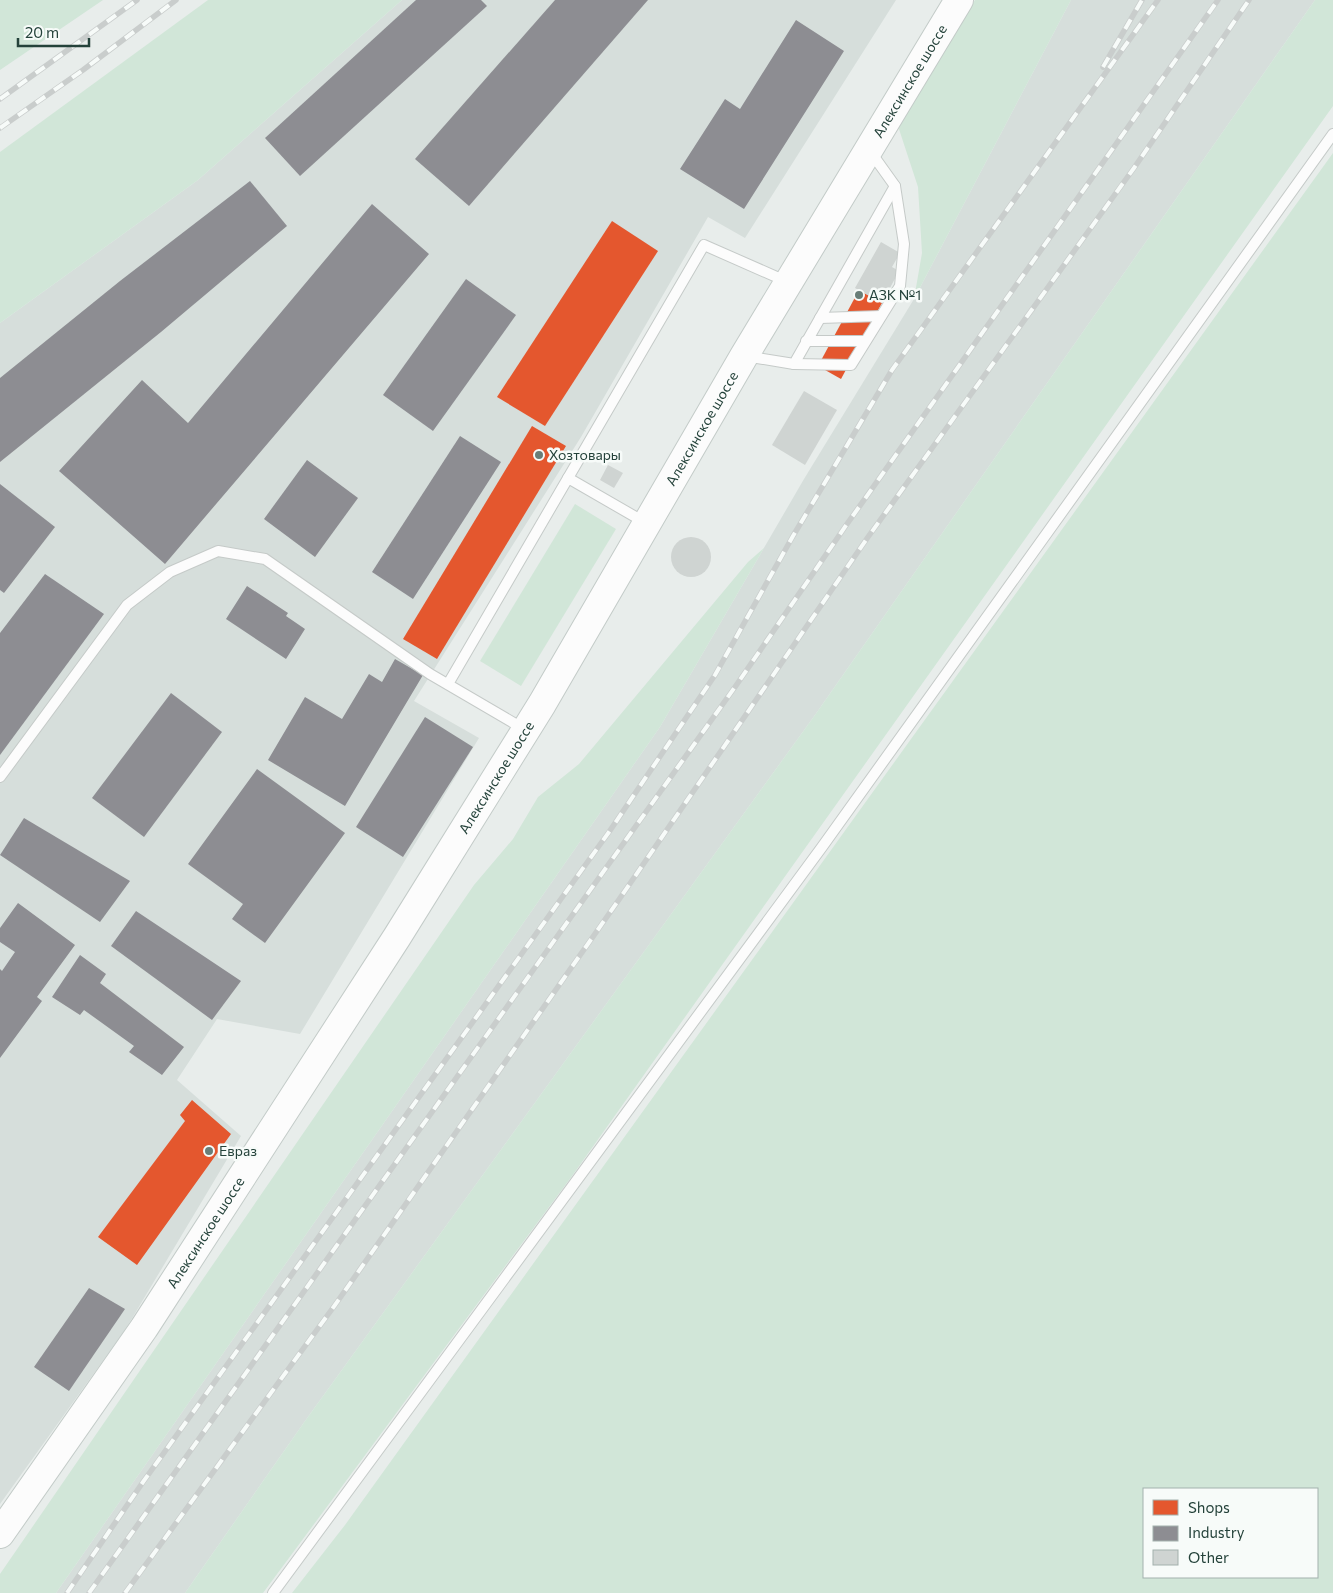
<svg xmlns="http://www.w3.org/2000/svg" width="1333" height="1593" font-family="Commissioner,sans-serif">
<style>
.built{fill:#d6dedb}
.green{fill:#d1e6d8;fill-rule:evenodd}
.shops{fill:#e4572e}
.industry{fill:#8d8d92}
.building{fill:#cfd4d2}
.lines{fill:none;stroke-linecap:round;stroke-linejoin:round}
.lane-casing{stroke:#c5cac8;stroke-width:12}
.secondary-casing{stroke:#c3cbc8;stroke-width:30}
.lane{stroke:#fcfcfc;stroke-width:10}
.secondary{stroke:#fcfcfc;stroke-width:28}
.rail-casing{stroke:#c9cdcc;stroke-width:5.5}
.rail{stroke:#f7fbf9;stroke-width:4;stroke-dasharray:11;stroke-linecap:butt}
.poi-dot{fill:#697e78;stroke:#f7fbf9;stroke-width:2}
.labels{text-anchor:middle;stroke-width:5;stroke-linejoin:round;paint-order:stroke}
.street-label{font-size:14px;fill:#24423a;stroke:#f7fbf9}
.poi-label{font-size:14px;fill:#24423a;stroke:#f7fbf9;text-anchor:start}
</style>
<rect width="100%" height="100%" fill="#e8edeb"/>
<g class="built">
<polygon points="402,0 896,0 745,238 708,217 581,437 414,701 479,738 300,1034 217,1019 177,1080 241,1136 125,1330 0,1504 0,323 198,180"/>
<polygon points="1071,0 1315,0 815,715 305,1421 185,1593 56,1593 660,727 804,479 914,299"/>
</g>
<g class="green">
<polygon points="0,0 103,0 0,70"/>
<polygon points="208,0 402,0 198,180 0,323 0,152"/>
<polygon points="975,0 1071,0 914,299 922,253 918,187 897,123"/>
<polygon points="1315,0 1333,0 1333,106 572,1176 263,1593 185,1593 305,1421 815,715"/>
<path d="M1333,153v1440h-1041l53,-68zM1317,1489v88h-173v-88z"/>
<polygon points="575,504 616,529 521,686 480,661"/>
<polygon points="764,548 660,727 56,1593 0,1593 0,1574 474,885 513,839 538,797 579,764 748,562"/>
</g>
<g class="shops">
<polygon points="612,221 658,251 545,426 497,397"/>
<polygon points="859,290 882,303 841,379 818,366"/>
<polygon points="532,426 566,446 437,659 403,639"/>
<polygon points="192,1100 231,1134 137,1265 98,1237 185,1121 180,1115"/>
</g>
<g class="industry">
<polygon points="416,0 481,0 487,6 300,176 265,138"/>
<polygon points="555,0 648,0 469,206 415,159"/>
<polygon points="796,20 844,51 744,209 680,169 725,99 740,109"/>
<polygon points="250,181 287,226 161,332 0,462 0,378 120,281"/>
<polygon points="372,204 429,254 165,564 59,471 142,380 188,423"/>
<polygon points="466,279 516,315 433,431 383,395"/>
<polygon points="460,436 501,462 413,599 372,572"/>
<polygon points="307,460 358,498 315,557 264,519"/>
<polygon points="0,484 55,527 4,593 0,590"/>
<polygon points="45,574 104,614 0,755 0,633"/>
<polygon points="247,586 288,613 286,616 305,629 286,659 226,619"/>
<polygon points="395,659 423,675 345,806 268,760 305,697 342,719 369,674 382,682"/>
<polygon points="171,693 222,732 144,837 92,798"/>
<polygon points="425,717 473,747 403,857 356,827"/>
<polygon points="257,769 345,833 265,943 232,919 243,904 188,864"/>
<polygon points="24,818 130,881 100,922 0,855"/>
<polygon points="18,903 75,945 37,997 42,1001 0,1058 0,969 2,971 15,952 0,942 0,928"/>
<polygon points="136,911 241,981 212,1020 111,946"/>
<polygon points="80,955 106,974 100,983 184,1047 162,1075 129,1052 134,1046 84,1010 80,1015 52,997"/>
<polygon points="89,1288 125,1309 69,1391 34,1367"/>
</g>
<g class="building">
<polygon points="881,242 900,253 892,267 899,271 882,303 855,288"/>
<polygon points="804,391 837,410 805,465 772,445"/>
<polygon points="608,465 623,473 614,488 600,480"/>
<circle cx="691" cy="557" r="20"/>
</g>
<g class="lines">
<defs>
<g id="lane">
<polyline points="820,318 881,316"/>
<polyline points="806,341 865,341"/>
<polyline points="745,356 794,364 895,186 870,151"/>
<polyline points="794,364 851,365 900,286 904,244 895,186"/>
<polyline points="568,478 704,245 788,282"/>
<polyline points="448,684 568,478 646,523"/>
<polyline points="0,777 127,605 170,572 218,551 265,559 430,674 524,729"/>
<polyline points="273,1593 822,847 1333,134"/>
</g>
<g id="secondary">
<path id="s1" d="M0,1534l144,-206 253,-391 145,-233 202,-348 215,-356"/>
</g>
</defs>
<use href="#lane" class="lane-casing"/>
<use href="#secondary" class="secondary-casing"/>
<use href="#lane" class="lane"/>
<use href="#secondary" class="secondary"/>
<defs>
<g id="rail">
<polyline points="1103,67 1142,0"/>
<polyline points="0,99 137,0"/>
<polyline points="0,128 83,70 176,0"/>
<polyline points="67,1593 143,1482 609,832 715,675 793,536 892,370 1158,0"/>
<polyline points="89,1593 735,687 847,524 1218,0"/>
<polyline points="125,1593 335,1305 618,901 868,537 1134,168 1249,0"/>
</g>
</defs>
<use href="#rail" class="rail-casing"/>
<use href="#rail" class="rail"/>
</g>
<g class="poi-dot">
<circle cx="859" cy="295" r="5"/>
<circle cx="539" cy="455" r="5"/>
<circle cx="209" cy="1151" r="5"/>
</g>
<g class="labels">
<g class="street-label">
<text dy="5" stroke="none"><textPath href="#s1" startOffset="1715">Алексинское шоссе</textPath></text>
<text dy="5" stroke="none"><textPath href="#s1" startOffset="1310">Алексинское шоссе</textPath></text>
<text dy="5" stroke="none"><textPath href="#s1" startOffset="905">Алексинское шоссе</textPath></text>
<text dy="5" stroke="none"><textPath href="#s1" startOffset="365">Алексинское шоссе</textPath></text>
</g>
<g class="poi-label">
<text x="869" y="300">АЗК №1</text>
<text x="549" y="460">Хозтовары</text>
<text x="219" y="1156">Евраз</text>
</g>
</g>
<rect x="1143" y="1488" width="175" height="90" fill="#f7fbf9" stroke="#a3b1ad"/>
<rect x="1153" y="1500" width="25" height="15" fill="#e4572e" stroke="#a3b1ad"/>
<text x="1188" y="1513" font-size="15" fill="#24423a">Shops</text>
<rect x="1153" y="1526" width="25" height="15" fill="#8d8d92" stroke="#a3b1ad"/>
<text x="1188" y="1538" font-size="15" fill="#24423a">Industry</text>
<rect x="1153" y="1550" width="25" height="15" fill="#cfd4d2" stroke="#a3b1ad"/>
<text x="1188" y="1563" font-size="15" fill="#24423a">Other</text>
<path d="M18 38v8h71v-8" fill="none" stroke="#24423a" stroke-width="2.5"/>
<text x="25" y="38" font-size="15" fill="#24423a" stroke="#f7fbf9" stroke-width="4" paint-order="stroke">20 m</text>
</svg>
